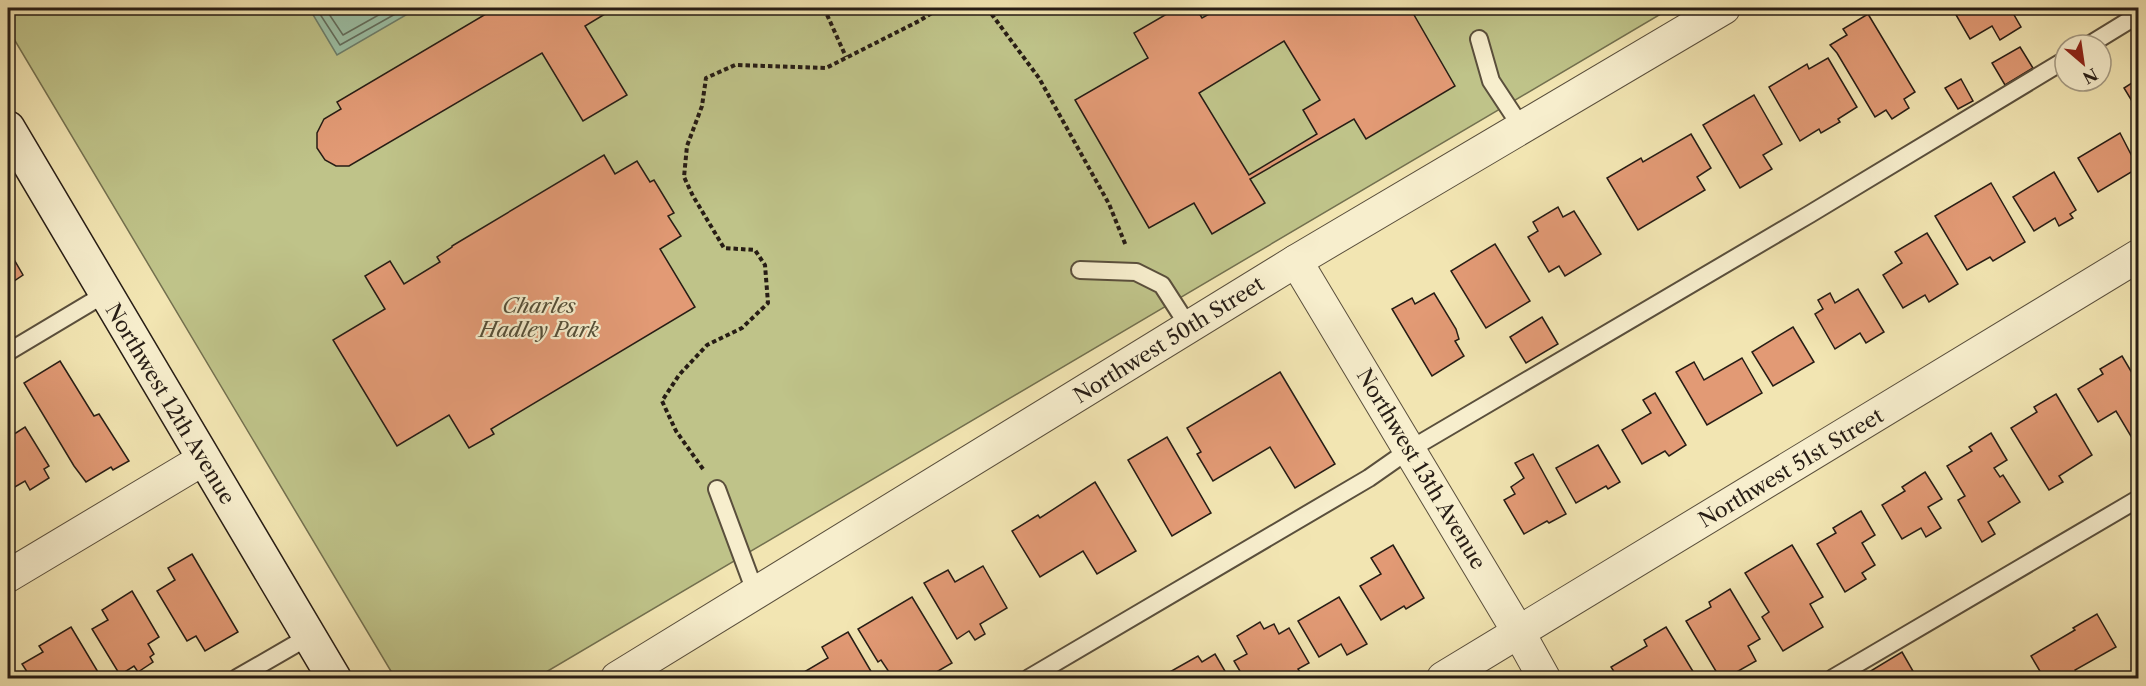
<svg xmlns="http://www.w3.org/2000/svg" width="2146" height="686" font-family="'Libre Caslon Text',serif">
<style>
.green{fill:#bfc389;stroke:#73704f;stroke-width:1.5}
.water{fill:#9cc0a6;stroke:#6d7f6c;stroke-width:1.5}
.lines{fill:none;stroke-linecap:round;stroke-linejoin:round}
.shore{stroke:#626e5e;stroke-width:1.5}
.building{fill:#e29a75;stroke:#271d15;stroke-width:1.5;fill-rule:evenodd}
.lane-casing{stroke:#5a4f3c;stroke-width:20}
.street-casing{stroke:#5a4f3c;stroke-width:34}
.secondary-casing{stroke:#271d15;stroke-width:36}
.path{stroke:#271d15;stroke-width:4;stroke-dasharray:4.5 3;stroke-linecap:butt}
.lane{stroke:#f7eecd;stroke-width:16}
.street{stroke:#f7eecd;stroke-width:32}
.secondary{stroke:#f7eecd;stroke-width:33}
.labels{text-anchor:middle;stroke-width:4.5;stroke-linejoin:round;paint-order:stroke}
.park-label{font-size:21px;font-style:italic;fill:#554f38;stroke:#f7eecd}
.street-label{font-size:21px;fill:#271d15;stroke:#f7eecd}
</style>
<rect width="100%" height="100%" fill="#f2e5b2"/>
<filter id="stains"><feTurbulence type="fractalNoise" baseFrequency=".00333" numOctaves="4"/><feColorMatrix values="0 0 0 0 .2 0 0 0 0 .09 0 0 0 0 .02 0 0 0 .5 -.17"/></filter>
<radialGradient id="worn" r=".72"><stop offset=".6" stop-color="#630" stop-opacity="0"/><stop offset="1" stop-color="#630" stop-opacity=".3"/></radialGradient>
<polygon class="green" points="8,8 1671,8 536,678 395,678 8,29"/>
<polygon class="water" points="309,8 418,8 337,55"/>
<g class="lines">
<g class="shore">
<polyline points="316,8 340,45 406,8"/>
<polyline points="325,8 343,35 391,8"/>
</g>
</g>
<g class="building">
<polygon points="496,8 615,8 585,26 627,95 583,121 542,53 349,166 336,166 325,160 317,148 317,133 324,119 341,109 337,102"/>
<path d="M1177,8h19l6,10 18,-10h190l45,78 -89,53 -12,-20 -104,60 15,24 -53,31 -18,-31 -45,25 -74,-128 73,-42 -14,-25zM1284,41l36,59 -17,10 14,24 -68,41 -50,-82z"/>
<polygon points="1952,8 2022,8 2013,13 2021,27 2000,40 1992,26 1970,39"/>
<polygon points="1868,14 1915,92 1904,99 1909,108 1892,119 1886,110 1875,117 1837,53 1830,45 1847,35 1843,29"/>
<polygon points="2020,47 2033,68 2005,85 1992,63"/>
<polygon points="1828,58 1857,107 1838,119 1840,122 1821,133 1819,129 1800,141 1769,87 1807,64 1809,69"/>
<polygon points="1961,79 1973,101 1958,109 1945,88"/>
<polygon points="2138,79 2138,111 2124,88"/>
<polygon points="1754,95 1782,144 1763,155 1772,169 1740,188 1703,125"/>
<polygon points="2120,133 2138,168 2098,192 2078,158"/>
<polygon points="1691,134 1711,168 1697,177 1705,190 1638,230 1607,178 1641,158 1643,162"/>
<polygon points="604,155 615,174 637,161 650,182 654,180 674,213 668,216 681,236 660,249 695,307 491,429 494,434 469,448 449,415 397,446 333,340 385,309 365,276 390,261 404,284 440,262 437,257 452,247 452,246"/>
<polygon points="2054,172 2076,210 2070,214 2073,218 2059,226 2055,218 2034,231 2013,197"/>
<polygon points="1991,183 2025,242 1993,261 1990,257 1967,270 1935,216"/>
<polygon points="1558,207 1563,217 1574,211 1601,254 1565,276 1559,266 1549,272 1528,237 1538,231 1533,222"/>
<polygon points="1927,233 1958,284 1929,302 1925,295 1903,308 1883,275 1902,263 1895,252"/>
<polygon points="1495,244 1530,301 1486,328 1451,271"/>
<polygon points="8,249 23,275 8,285"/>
<polygon points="1858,289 1884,332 1866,343 1860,333 1835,349 1815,314 1823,309 1818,300 1830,293 1835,303"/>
<polygon points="1434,293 1456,329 1459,339 1455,341 1464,356 1432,376 1392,309 1412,298 1415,304"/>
<polygon points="1542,317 1558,344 1526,363 1510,337"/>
<polygon points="1793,327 1814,362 1773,386 1752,352"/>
<polygon points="2122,356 2138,383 2138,434 2132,438 2116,411 2098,422 2078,389 2103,374 2100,369"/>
<polygon points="1742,358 1762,393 1707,425 1676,372 1694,362 1704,380"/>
<polygon points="60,361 94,416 99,414 129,461 113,470 111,467 86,482 74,466 24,383"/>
<polygon points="1280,372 1335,464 1295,488 1270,447 1213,481 1197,454 1201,452 1187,428"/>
<polygon points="1655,393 1686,445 1669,456 1665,451 1642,464 1622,430 1651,413 1643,400"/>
<polygon points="2056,394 2092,455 2059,476 2063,482 2049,490 2011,428 2037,412 2034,407"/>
<polygon points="25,427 49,466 44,469 49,478 30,490 25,481 8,491 8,438"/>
<polygon points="1991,433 2007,460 1994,468 2000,477 2003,475 2020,502 1988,522 1995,534 1982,542 1958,500 1965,496 1947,466 1972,451 1969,447"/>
<polygon points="1167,437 1211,513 1172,536 1128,460"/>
<polygon points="1598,445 1620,482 1608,489 1606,486 1576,503 1556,468"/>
<polygon points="1533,454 1566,514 1549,523 1547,521 1524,534 1504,500 1515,494 1511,487 1524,478 1515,463"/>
<polygon points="1925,472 1942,499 1928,507 1941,528 1926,537 1921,528 1902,539 1882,505 1905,491 1902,487"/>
<polygon points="1095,482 1136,551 1097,574 1083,551 1040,577 1012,531 1038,515 1040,518"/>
<polygon points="1861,511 1875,535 1862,543 1875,565 1862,573 1866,579 1845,592 1817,544 1836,533 1833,528"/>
<polygon points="1393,545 1424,598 1406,609 1404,606 1381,620 1360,586 1381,574 1371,558"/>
<polygon points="1792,545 1823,597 1810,604 1823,627 1783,651 1762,617 1769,612 1745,573"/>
<polygon points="192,554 238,632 205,651 196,636 187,641 157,591 175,580 168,568"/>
<polygon points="983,566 1007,608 980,624 985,634 975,640 969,631 957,639 924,583 948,570 955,582"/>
<polygon points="1730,589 1760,639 1748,646 1756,661 1726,678 1720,678 1686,621 1711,607 1709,602"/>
<polygon points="132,591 159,637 148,644 154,654 150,657 153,662 138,672 134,666 120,675 92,629 108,620 102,610"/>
<polygon points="912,597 952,663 926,678 893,678 881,660 878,662 858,629"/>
<polygon points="1339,597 1367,644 1347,655 1341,644 1319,657 1298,621"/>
<polygon points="2097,614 2116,647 2075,670 2078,676 2075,678 2044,678 2031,656 2075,630 2073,628"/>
<polygon points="1260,622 1264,629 1274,624 1279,634 1289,628 1309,663 1298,669 1300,672 1289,678 1244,678 1234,661 1247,654 1237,636"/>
<polygon points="71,627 101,677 31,678 22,664 43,652 39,646"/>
<polygon points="1666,627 1697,678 1618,678 1611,667 1647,646 1644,640"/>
<polygon points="848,632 872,673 863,678 801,678 799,675 828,658 822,647"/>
<polygon points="1902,652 1913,671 1910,672 1914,678 1873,678 1869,672"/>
<polygon points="1215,654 1229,678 1159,678 1198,656 1202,662"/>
<polygon points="8,666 15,678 8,678"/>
<polygon points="780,672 784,678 770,678"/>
</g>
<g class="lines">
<defs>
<g id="lane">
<polyline points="1479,39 1491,81 1522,128"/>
<polyline points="2089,45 2138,15"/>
<polyline points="1080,270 1136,272 1162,285 1189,327"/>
<polyline points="8,352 105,294"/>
<polyline points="717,489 756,594"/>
<polyline points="237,678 308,637"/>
<polyline points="1029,678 1369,478 1409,450 1810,214 2065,60"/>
<polyline points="1833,678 2138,499"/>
</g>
<g id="street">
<polyline points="1296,261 1519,633 1544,678"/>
<polyline points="8,576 202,460"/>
<polyline points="617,678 1296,261 1724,8"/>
<polyline points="1443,678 2138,256"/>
</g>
<polyline id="secondary" points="8,128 334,678"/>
</defs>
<use href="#lane" class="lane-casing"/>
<use href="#street" class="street-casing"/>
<use href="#secondary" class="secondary-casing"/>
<g class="path">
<polyline points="824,8 846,57"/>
<polyline points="987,8 1039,78 1109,204 1126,246"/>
<polyline points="703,469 676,431 662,401 679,375 707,345 742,328 768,303 765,265 755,250 724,248 693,196 684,177 687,146 702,106 706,78 735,65 826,68 919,21 940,8"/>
</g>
<use href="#lane" class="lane"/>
<use href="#street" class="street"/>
<use href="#secondary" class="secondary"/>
</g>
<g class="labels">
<g class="park-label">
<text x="539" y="313">Charles<tspan x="539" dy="24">Hadley Park</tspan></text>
</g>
<g class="street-label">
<text transform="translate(1169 340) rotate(-32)" y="7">Northwest 50th Street</text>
<text transform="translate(170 404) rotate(59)" y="7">Northwest 12th Avenue</text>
<text transform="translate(1791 468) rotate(-31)" y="7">Northwest 51st Street</text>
<text transform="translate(1421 469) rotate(59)" y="7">Northwest 13th Avenue</text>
</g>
</g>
<rect width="2146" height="686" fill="none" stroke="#f2e5b2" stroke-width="30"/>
<rect x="9" y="9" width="2128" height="668" fill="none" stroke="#271d15" stroke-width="3"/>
<rect x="15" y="15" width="2116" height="656" fill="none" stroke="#271d15" stroke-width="1.5"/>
<g transform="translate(2083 63) rotate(151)"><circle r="28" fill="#f7eecd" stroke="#a49a83" stroke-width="1.5"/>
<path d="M0-4.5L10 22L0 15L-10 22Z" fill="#8f2418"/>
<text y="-9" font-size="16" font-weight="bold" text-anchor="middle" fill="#271d15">N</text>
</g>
<rect width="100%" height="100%" filter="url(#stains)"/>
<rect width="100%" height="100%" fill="url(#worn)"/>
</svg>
